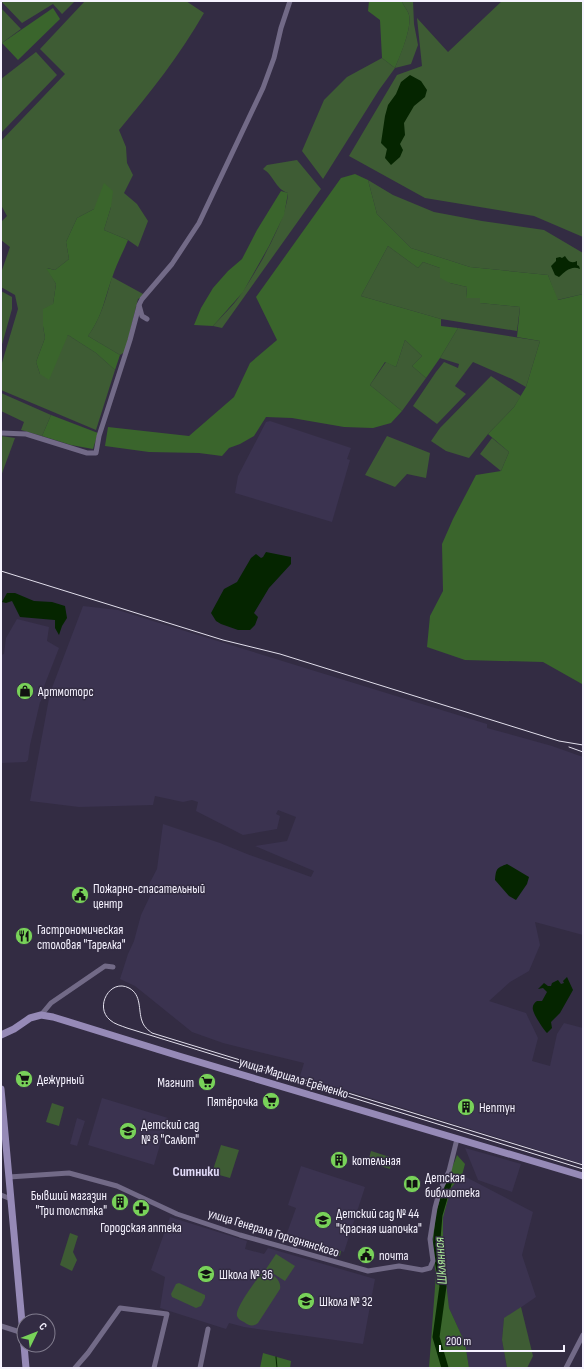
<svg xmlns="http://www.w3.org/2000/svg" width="584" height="1369" font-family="'Sofia Sans Condensed',sans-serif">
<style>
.built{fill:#3b3350}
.green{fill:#3e5c34}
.forest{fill:#3a652c}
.water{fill:#052500}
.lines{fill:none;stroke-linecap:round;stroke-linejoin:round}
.stream{stroke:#052500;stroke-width:1}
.river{stroke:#052500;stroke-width:7}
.street{stroke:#726a87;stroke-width:5}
.secondary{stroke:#968ab7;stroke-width:7}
.tram{stroke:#e2dfec;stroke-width:1}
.rail{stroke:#e2dfec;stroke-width:1}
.labels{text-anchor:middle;stroke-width:3;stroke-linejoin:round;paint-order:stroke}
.poi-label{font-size:13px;fill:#f6f3ff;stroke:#332c43;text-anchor:start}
.street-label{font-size:13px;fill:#f6f3ff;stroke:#332c43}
.neighbourhood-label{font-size:14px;font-weight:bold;fill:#e2dbf9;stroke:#332c43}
.water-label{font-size:14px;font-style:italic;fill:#afef9b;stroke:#332c43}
</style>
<rect width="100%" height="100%" fill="#332c43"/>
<g class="built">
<polygon points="270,421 351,448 347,459 350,460 332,522 235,493 238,476 266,422"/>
<polygon points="83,606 118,610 172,627 487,724 487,728 552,746 583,757 583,935 535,922 540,945 529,971 510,982 489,1001 526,1013 538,1038 532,1061 550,1066 557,1034 564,1023 583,1028 583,1164 300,1076 304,1063 223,1043 192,1032 135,986 120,979 128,954 134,941 141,915 151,894 151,892 146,890 157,869 163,824 220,843 247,854 311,877 314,871 255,846 287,841 296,817 278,810 276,814 280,816 277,829 243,835 196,811 198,802 192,800 183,802 155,796 153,805 79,807 30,801 50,693"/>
<polygon points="17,619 49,627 47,641 59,648 43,689 41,701 40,702 30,745 28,760 26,762 1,763 1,655 4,654 6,638"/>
<polygon points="102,1098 168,1118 154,1165 88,1145"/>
<polygon points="77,1118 85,1121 77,1146 70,1144"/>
<polygon points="465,1148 521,1164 512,1192 478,1180"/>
<polygon points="301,1166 365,1187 344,1252 287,1233 296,1208 288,1205"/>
<polygon points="462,1175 533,1212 522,1255 536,1297 504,1319 502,1340 507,1368 469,1368 465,1343 449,1308 443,1255 443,1218 451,1188"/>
<polygon points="170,1217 247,1241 245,1249 264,1254 268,1248 375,1279 363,1344 244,1327 229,1323 226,1329 160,1308 165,1277 151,1270"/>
</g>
<g class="green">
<polygon points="1,1 75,1 62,14 53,4 22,23"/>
<path d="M85,1h101l18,12c-24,42 -54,80 -85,117l7,17 1,16 6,12 -9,18 13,11 11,17 -10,26 -10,-7 -24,-10 7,-23 -17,2 -17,9 -11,24 3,17 -14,11 -8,-2 9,16 -3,20 -10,22 2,12 -9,24 4,12 28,-39 28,18 19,17 -19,60 -95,-40v-24l17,-57 -3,-14 -14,-8v-14l9,-26 -9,-7v-18l6,-6 -6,-11v-64l64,-67 -25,-25z"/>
<path d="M402,1h11l1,23 4,21 -7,19 -16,4 -16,22 -56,89 -21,-28 22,-51 23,-23 35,-19 13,10c5,-13 17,-39 14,-53 -1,-5 -6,-9 -7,-14z"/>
<polygon points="502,1 583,1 583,237 534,216 425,198 349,156 397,75 422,66 417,18 448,52"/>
<polygon points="1,8 21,29 2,43 1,42"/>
<polygon points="36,52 57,75 1,133 1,79"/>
<path d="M297,160l24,29 -99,139 -9,-2c10,-11 22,-22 30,-35 15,-22 44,-72 45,-98 -13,-4 -14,-18 -25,-24l4,-4z"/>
<polygon points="368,180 393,195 434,212 482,221 544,230 583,253 583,294 557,300 548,275 470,267 411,248 377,214"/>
<polygon points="388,246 418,268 423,262 440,268 450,283 467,287 466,298 480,298 480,303 520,307 517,331 441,319 361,296"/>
<path d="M112,277l33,18 -7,4 -13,53 -5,3 -32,-19c13,-18 18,-38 24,-59z"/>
<polygon points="1,291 12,297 12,309 1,348"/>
<polygon points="458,328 540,341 526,387 512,379 473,362 455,386 466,394 437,424 413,406 436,372 444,362 458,368 459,364 440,358"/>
<polygon points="405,340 422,356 412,366 426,378 402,411 370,385 386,362 396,367"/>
<polygon points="491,376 521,396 514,407 488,434 469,458 446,451 431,441 440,428"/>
<polygon points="1,393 51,415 42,436 21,430 24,422 1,411"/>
<polygon points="1,436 15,438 1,476"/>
<polygon points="387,436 430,453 426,478 407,474 395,487 365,475"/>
<polygon points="492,438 509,452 501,471 480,454"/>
<polygon points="52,1103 64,1107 59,1126 46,1122"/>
<polygon points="221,1145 239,1150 230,1178 212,1173"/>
<polygon points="371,1151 393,1158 390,1169 368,1162"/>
<polygon points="70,1233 78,1236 73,1252 77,1260 72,1271 60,1265"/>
<polygon points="309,1241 341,1251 340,1256 307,1245"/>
<polygon points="276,1254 295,1266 285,1281 266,1269"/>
<path d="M263,1273c9,-1 19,7 17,16l-22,34c-5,4 -9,3 -14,-1 -3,-1 -6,-3 -7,-6 -2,-8 18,-34 23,-41z"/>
<polygon points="179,1283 205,1295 205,1298 201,1306 196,1308 172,1297 171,1294 176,1284"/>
<polygon points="521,1307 533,1356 527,1368 507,1368 502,1340 504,1318"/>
</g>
<g class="forest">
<path d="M369,1h33c1,5 6,9 7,14 3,14 -9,41 -14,53l-13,-10 -2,-38 -12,-9z"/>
<polygon points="53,8 60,19 18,60 2,43"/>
<polygon points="355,174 368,180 377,214 411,248 470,267 548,275 558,300 583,294 582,684 543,662 465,660 427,647 430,616 443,591 442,544 453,519 476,475 501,471 509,452 488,434 514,407 526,387 540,341 517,337 520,307 480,303 480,298 466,298 467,287 450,283 440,278 440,268 423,262 418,268 388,246 361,296 441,319 441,326 458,328 440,358 426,378 412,366 422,356 405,340 396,367 385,362 370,385 402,411 391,423 373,428 344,427 292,418 266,417 254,436 240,444 229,448 222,456 199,453 149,452 105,446 108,427 189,436 234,397 250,363 277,340 256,297 341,178"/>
<path d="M104,183l9,8 -2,16 -7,23 24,10c-5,12 -12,25 -16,38 -8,22 -9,37 -24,58l32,19 -5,15 -19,-17 -28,-18 -19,45 -9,-6 -4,-12 9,-24 -2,-12v-17l10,-5 3,-20 -10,-16 9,2 14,-11 -3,-17 11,-24 17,-9z"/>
<polygon points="281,191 288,193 284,215 269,246 243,292 213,326 194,325 201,308 213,288 228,271 242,259 257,230"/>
<polygon points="51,415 98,433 93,449 71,445 42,436"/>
<path d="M457,1155l8,9 -3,11 -11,13 -8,30v37l6,53 16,35 4,25h-40l7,-94c-4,-21 -4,-46 1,-67 4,-18 14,-35 20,-52z"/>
<polygon points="263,1353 291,1361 290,1368 260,1368"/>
</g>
<g class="water">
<polygon points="410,75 421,81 427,90 425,97 414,106 404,123 405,135 400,144 403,150 400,157 391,165 385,158 387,149 381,143 385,116 388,105 396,94 401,82"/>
<path d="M565,256c3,5 6,8 12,5v4l2,1 1,3c-9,-4 -15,3 -21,8l-4,-2 -4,-9 5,-5v-3l4,-1 2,1z"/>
<polygon points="266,552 291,557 291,564 269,588 254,613 258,617 255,625 250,630 238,630 221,624 216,621 211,613 224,589 237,582 251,558 256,554 261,558 263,557"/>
<polygon points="7,593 15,593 34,601 52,602 65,606 67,618 62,626 59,635 55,628 55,620 20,617 12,601 6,603 2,602"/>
<path d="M507,864l22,13 -2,7 -11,16 -7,-4 -14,-16c1,-12 2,-12 12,-16z"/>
<path d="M567,977l6,13 -13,23 -9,9 1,6 -5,5c-4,-4 -13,-18 -14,-23 -1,-4 1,-7 4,-9h5l5,-9 -4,-4 -5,1 6,-6 4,3h3l1,-3 6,-3 3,4 3,-1 -1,-2z"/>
</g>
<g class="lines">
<polyline class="stream" points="276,1357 277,1368"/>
<polyline class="river" points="445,1368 436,1337 443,1286 436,1250 439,1215 450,1177"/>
<g class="street">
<polyline points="147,319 142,316 139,305 142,299 172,264 199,223 263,88 274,58 281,28 290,1"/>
<polyline points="1,433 26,434 87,453 96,453 99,436 130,340 139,306"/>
<polyline points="41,1015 51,1003 105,966 113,967"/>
<polyline points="9,1177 69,1173 117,1186 177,1214 240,1235 368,1271 399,1266 422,1270 430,1268 433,1261 430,1239 435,1208 439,1193 449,1171 457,1139"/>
<polyline points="1,1195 11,1199"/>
<polyline points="1,1326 23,1333"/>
<polyline points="75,1368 88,1353 120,1308 167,1314 154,1368"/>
<polyline points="200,1368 208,1329"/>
<polyline points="566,1368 583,1335"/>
</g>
<g class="secondary">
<polyline points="1,1035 14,1029 30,1018 41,1015 53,1017 179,1056 583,1176"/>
<polyline points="1,1089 24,1345"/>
<polyline points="24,1345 26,1368"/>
</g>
<path class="tram" d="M583,1165l-431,-132c-4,-3 -8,-6 -10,-12 -4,-11 0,-26 -13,-33 -19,-10 -35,19 -19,32 4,4 12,6 17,8l456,141"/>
<g class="rail">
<polyline points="1,571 223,640 280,654 559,741 583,745"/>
<polyline points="569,747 583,752"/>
</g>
</g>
<defs>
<symbol id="shop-disc" viewBox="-11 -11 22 22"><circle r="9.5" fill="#78d259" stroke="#332c43"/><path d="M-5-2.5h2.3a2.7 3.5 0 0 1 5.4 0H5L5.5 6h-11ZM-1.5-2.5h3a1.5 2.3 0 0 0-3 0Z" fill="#111"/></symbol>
<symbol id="civic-disc" viewBox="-11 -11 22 22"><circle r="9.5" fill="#78d259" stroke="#332c43"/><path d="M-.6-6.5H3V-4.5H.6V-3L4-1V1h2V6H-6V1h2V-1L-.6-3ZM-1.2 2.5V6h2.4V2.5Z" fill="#111"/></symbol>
<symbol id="restaurant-disc" viewBox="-11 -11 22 22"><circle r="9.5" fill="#78d259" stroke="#332c43"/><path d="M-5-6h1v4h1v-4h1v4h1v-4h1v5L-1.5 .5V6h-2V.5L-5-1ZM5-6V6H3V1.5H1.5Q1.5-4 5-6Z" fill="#111"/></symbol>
<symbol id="supermarket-disc" viewBox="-11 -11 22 22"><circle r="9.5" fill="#78d259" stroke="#332c43"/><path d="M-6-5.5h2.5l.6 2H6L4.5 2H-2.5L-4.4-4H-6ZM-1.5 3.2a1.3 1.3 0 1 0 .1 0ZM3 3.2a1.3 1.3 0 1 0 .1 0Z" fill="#111"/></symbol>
<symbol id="building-disc" viewBox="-11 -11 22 22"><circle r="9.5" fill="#78d259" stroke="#332c43"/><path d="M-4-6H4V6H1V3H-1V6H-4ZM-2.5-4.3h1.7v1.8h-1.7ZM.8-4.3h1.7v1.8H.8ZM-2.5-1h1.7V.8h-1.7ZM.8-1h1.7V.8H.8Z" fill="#111"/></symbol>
<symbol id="school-disc" viewBox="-11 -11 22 22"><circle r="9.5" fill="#78d259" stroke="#332c43"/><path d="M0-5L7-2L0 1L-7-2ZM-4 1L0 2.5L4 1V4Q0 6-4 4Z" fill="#111"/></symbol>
<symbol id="library-disc" viewBox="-11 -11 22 22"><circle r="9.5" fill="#78d259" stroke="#332c43"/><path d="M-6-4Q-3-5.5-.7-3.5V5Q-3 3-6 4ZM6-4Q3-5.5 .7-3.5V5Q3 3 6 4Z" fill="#111"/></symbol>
<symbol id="pharmacy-disc" viewBox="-11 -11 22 22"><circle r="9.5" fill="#78d259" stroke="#332c43"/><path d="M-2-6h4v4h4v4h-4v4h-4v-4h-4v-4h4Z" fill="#111"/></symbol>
</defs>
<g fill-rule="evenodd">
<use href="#shop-disc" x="15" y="681" width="20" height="20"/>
<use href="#civic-disc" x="70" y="885" width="20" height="20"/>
<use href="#restaurant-disc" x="14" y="926" width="20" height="20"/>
<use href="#supermarket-disc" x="14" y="1069" width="20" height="20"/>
<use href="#supermarket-disc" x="197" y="1072" width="20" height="20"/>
<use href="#supermarket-disc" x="261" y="1091" width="20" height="20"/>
<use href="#building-disc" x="456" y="1097" width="20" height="20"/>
<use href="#school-disc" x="118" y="1121" width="20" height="20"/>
<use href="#building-disc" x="329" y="1150" width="20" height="20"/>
<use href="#library-disc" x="402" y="1174" width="20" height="20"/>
<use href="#building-disc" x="110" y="1192" width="20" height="20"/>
<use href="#pharmacy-disc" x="131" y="1198" width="20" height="20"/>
<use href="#school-disc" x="313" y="1210" width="20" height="20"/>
<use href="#civic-disc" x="356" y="1245" width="20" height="20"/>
<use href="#school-disc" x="196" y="1264" width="20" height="20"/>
<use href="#school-disc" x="296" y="1291" width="20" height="20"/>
</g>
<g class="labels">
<g class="poi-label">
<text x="38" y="696">Артмоторс</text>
<text x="93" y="893">Пожарно-спасательный<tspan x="93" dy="15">центр</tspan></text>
<text x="37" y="934">Гастрономическая<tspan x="37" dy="15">столовая "Тарелка"</tspan></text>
<text x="37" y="1084">Дежурный</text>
<text x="194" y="1087" text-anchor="end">Магнит</text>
<text x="258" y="1106" text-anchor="end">Пятёрочка</text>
<text x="479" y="1112">Нептун</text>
<text x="141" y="1129">Детский сад<tspan x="141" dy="15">№ 8 "Салют"</tspan></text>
<text x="352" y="1165">котельная</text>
<text x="425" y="1182">Детская<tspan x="425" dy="15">библиотека</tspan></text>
<text x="107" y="1200" text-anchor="end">Бывший магазин<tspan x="107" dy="15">"Три толстяка"</tspan></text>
<text x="336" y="1218">Детский сад № 44<tspan x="336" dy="15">"Красная шапочка"</tspan></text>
<text x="141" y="1232" text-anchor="middle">Городская аптека</text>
<text x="379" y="1260">почта</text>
<text x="219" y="1279">Школа № 36</text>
<text x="319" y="1306">Школа № 32</text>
</g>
<g class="street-label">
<text transform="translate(294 1077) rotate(17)" y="5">улица Маршала Ерёменко</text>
<text transform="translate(274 1232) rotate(17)" y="5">улица Генерала Городнянского</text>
</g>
<g class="neighbourhood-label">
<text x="196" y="1176">Ситники</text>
</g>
<g class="water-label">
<text transform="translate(440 1261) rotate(-94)" y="5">Шклянная</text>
</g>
</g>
<rect width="584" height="1369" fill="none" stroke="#f6f3ff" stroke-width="4"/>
<g transform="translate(36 1333) rotate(47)"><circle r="19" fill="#332c43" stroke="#817c8e"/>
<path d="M0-3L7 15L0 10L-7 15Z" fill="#78d259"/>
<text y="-6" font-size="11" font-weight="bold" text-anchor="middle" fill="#f6f3ff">С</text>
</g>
<path d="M440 1345v6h124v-6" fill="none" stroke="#f6f3ff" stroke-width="2"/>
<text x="446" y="1345" font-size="12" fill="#f6f3ff" stroke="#332c43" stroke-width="3" paint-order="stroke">200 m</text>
</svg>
